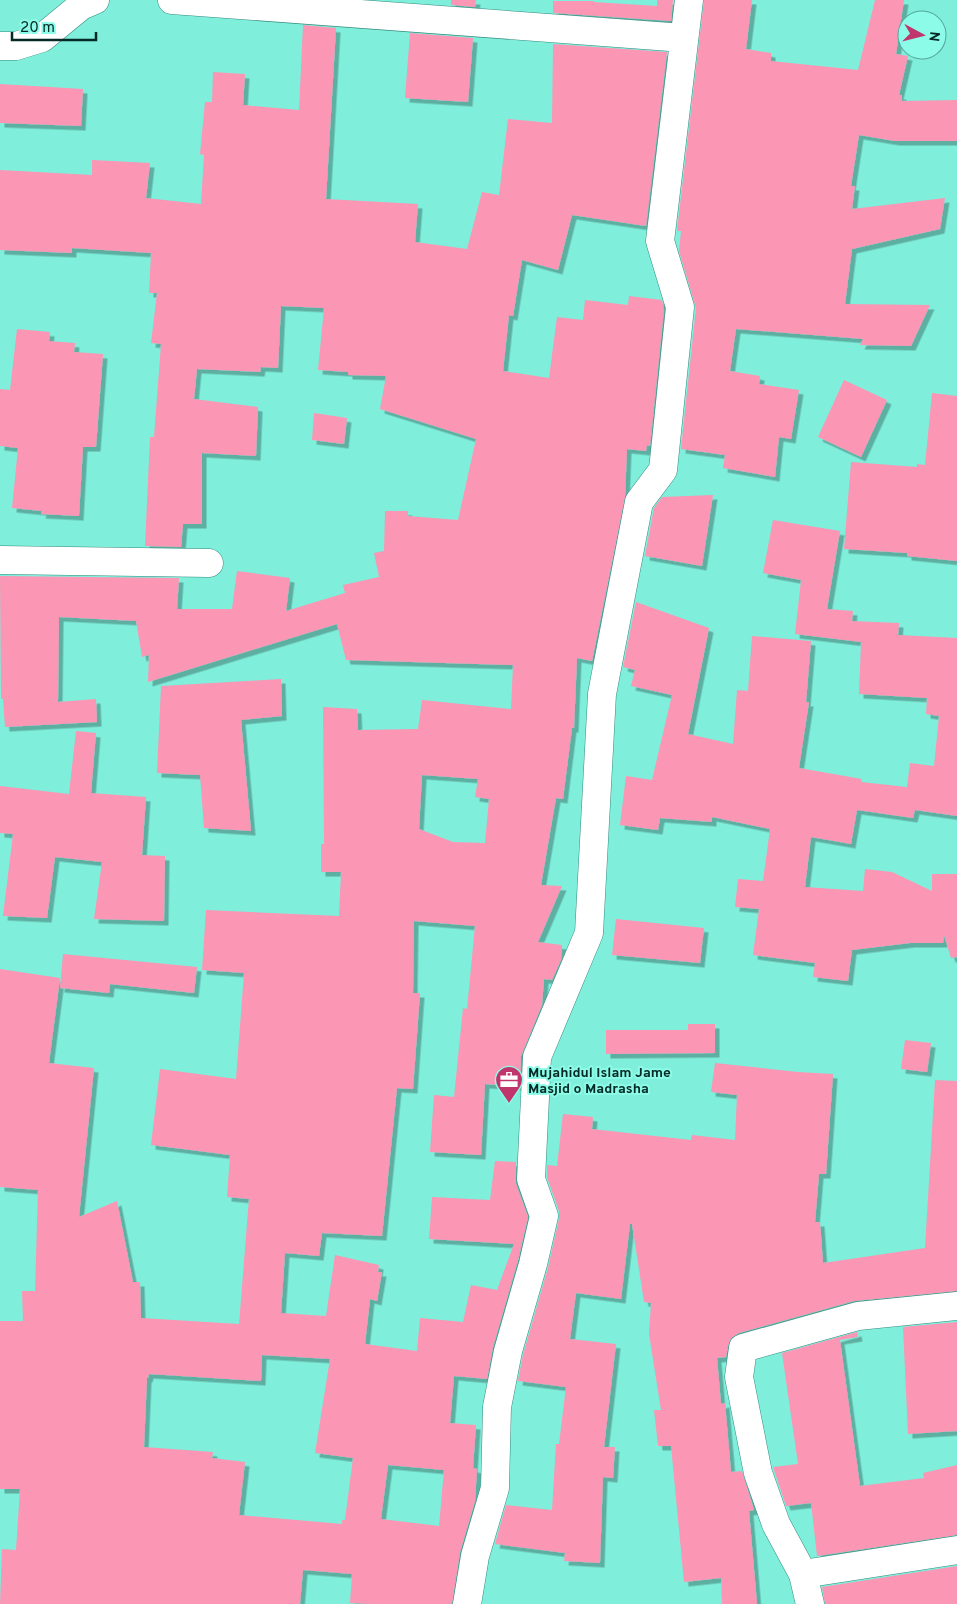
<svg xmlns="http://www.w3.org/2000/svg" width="957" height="1604" font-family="Overpass,sans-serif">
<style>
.building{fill:#fb96b4;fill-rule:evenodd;filter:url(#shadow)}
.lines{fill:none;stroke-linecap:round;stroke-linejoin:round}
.minor-casing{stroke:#348b7e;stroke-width:29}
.minor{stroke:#fff;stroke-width:28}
.labels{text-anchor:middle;stroke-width:4;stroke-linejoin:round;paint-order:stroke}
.poi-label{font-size:14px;font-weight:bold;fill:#052a25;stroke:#8cfbe8;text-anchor:start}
</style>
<defs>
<filter id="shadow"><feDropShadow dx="4.5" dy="4.5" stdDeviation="0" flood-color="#0004"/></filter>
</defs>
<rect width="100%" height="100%" fill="#7feedb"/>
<g class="building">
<polygon points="451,0 476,0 475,7 451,5"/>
<polygon points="657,0 673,0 671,21 553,13 553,1 594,1 594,2 657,6"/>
<polygon points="704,0 752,0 746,49 771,53 771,61 858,70 875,0 904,0 896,54 908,56 899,95 902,95 902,101 957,100 957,141 895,141 859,135 851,186 855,186 852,209 945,198 940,229 852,249 845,304 930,305 911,346 860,345 863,339 736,329 730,371 760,376 759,384 799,390 791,439 779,437 775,477 723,468 725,455 681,449 696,308 679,251 681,231 677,231"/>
<path d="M303,25l33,3 -10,171 92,5 -3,38 52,7 15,-57 17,3 9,-76 44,4 1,-79 114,8 -21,174 -74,-11 -14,55 -36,-10 -9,56 -4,-1 -6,56 46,7 8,-61 26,3 2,-20 43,5 1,-9 33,4 2,9 -14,137 -3,-1 -1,6 -19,-2 -2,48 -33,164 -15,-3 -3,70h-2l-9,71 -7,-1 -15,87 21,1 -24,56 24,3 -1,15 -9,20 -8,-1 -2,26 -21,51 -1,30 -35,-2 -4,71 -51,-3 4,-57 20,2 9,-89 4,1 8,-83 -61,-5 -1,72h7l-7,96 -16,-1 -15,148 -60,-3 -3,23 -34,-3 -4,60 45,3 9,-61 44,10 -1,7h4l-5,29 -7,-2 -5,45 52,7 3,-33 43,4 8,-37 26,5 17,-46 -85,-5 3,-42 58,3 5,-39 21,1v22l12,33 -10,43 -25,87 -6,32 -33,-3 -4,47 26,2 -3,43 4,1 -2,32 -15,51 -8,52h-80l-22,-1 2,-29 -49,-4 -3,34h-300l2,-55 14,1 4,-61h-20v-168h23l-1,-30h13l3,-101 -38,-3v-218l60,9 -11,85 45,5 -15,149 38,-16 16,81h7l1,36 98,6 10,-125 -22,-2 3,-42 -79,-10 9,-76 76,10 8,-106 -42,-3 4,-60 133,6 2,-44h-20v-28h3l-1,-137 34,2 1,21 60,-1 4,-29 89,9 2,-44 -167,-5 -9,-36 -189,58 1,-27 -7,2 -6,-36 -77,-4 -1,85 38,-3 1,23 -92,5 -2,-28h-2l-1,-123 179,2 -2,31h55l5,-38 53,7 -4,33 59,-18 -2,-8 36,-8 -5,-24 10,-2 1,-40h23v5l50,4 18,-81 -96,-30 6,-33 -38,-1v-3l-30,-2 6,-62 -43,-2 -3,62 -17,-1 -1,5 -63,-3 -3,30 64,8 -2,49 -54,-3v71h-19l-2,23 -36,-1 5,-109h4l7,-93 -10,-1 6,-50h-8l2,-40 -79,-5v5l-72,-3v-80l92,5v-15l58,3 -4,35 55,6 3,-49 -4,-1 5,-52h7l1,-30 32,2 -2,31 56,5zM422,775l56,4 -3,18 14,2 -4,44 -32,-1 -34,-13zM262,1355l68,4 -15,94 38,5 -8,62h-3v4l-103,-9 6,-53 -33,-4 1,-6 -69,-5 3,-69h1l1,-4 112,7zM388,1465l56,5 -5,56 -58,-7z"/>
<polygon points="410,33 473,38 468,102 405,98"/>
<polygon points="0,84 83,89 81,126 0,123"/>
<polygon points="17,329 50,332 49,341 75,343 74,352 103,354 96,447 83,447 79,516 41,514 42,511 12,508 18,448 0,446 0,389 10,390"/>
<polygon points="844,380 887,400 861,457 818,437"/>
<polygon points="932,393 957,396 957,561 907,556 907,553 844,549 851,462 917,467 917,464 925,465"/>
<polygon points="314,413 347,418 344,444 312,440"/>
<polygon points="713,495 702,566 645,556 654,508 662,497"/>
<polygon points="773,520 840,531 827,609 853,611 852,621 899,623 898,635 957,638 957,816 915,810 913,818 857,810 851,844 811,837 805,887 863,891 865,869 892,872 932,891 932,874 957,874 957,957 951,958 944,935 943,943 910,943 852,950 848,981 813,977 815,963 753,955 759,909 735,907 738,879 763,881 770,829 712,817 712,822 660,818 658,830 620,825 626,776 652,780 672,695 631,686 635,670 623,667 636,602 709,628 688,734 733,744 737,690 748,691 752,636 811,641 806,702 809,702 799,768 862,779 861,782 907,787 910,763 934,766 939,716 926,714 927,698 859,694 861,642 795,634 801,580 763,573"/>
<polygon points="281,679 282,716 241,720 251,831 204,828 200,775 157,773 161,686"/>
<polygon points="76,731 96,733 91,793 146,797 142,855 165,856 164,921 94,919 102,862 55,857 47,918 3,916 13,834 0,833 0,786 69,794"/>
<polygon points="616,919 704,928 700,963 612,955"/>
<polygon points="63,954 197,967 194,993 110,984 109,993 60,988"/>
<polygon points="688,1024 715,1024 715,1053 606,1054 606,1030 688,1030"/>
<polygon points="905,1040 931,1043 927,1072 901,1069"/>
<polygon points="715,1063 798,1072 833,1074 826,1174 819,1174 815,1222 820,1222 823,1263 925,1248 935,1080 957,1081 957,1291 854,1301 739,1333 731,1338 728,1346 726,1357 717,1358 721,1404 725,1403 731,1472 742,1471 754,1510 749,1511 757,1604 722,1604 721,1578 684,1582 671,1446 658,1446 654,1410 661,1410 649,1334 651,1303 644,1302 632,1224 630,1224 621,1299 576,1293 570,1339 616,1344 604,1447 615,1447 613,1478 603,1477 600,1563 564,1561 565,1553 495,1544 506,1505 552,1510 556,1444 559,1444 566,1387 518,1381 523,1355 548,1268 559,1219 559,1211 547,1177 547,1165 557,1166 563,1114 593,1117 592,1129 691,1140 692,1135 735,1140 737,1095 711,1092"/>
<polygon points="957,1322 957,1431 908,1434 903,1327"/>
<polygon points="857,1332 858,1337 840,1340 860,1486 924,1478 923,1473 957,1465 957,1535 817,1556 811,1503 786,1506 773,1467 798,1464 782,1353"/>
<polygon points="957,1566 957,1604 825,1604 822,1587"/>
</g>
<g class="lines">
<defs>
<g id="minor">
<polyline points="172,0 684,38"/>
<polyline points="0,46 16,46 42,38 81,6 95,0"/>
<polyline points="0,560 209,563"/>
<polyline points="803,1574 957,1550"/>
<polyline points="467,1604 475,1556 495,1488 497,1407 508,1351 533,1264 544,1216 531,1179 537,1057 589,933 602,694 639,502 663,470 680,307 660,241 689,0"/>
<polyline points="810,1604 803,1574 776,1524 758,1473 739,1377 743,1348 858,1316 957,1306"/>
</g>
</defs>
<use href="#minor" class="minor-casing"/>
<use href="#minor" class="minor"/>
</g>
<defs>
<symbol id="office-pin" viewBox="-11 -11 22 30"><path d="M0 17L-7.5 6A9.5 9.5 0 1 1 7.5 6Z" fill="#c0356b" stroke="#8cfbe8"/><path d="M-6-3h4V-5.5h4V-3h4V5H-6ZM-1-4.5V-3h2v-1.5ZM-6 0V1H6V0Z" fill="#fff"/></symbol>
</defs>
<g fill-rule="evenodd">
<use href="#office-pin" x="493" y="1064" width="32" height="43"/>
</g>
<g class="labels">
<g class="poi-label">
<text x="528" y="1077">Mujahidul Islam Jame<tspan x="528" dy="16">Masjid o Madrasha</tspan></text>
</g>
</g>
<g transform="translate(922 35) rotate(97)"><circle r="24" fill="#8cfbe8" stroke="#56a79a"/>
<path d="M0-4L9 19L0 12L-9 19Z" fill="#c0356b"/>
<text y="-8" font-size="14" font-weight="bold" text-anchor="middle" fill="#052a25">N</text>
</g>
<path d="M12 32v8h84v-8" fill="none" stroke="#052a25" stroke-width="2.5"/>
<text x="20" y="32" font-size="15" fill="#052a25" stroke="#8cfbe8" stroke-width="4" paint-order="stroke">20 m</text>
</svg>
